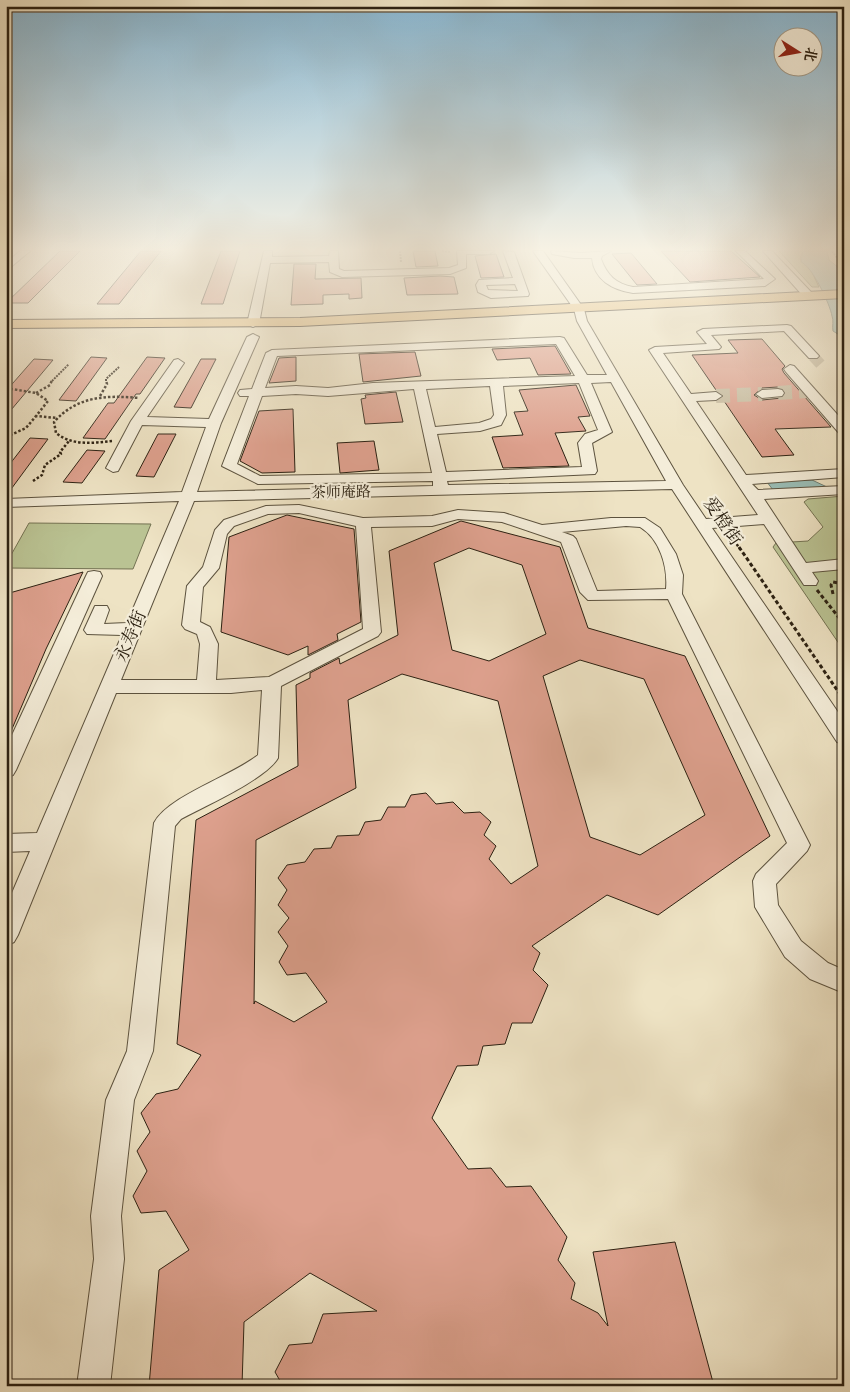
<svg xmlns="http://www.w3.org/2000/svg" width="850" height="1392" font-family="'Libre Bodoni','Noto Serif SC',serif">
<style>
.green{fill:#bac393;stroke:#737252}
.water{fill:#99beb7;stroke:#6d7f75}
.building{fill:#dda08d;stroke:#2c2112;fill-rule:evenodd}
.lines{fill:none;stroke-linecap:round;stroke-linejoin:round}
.minor-tunnel-far1{stroke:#c7bca0;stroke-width:11;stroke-dasharray:11 5.5;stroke-linecap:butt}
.minor-tunnel{stroke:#c7bca0;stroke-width:14;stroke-dasharray:14 7;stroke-linecap:butt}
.minor-casing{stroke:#5c523e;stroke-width:2}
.major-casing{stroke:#2c2112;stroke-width:2}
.path-far2{stroke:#2c2112;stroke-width:2;stroke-dasharray:2 1;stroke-linecap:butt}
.path-far1{stroke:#2c2112;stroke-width:2.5;stroke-dasharray:2.5 2;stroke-linecap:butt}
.path{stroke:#2c2112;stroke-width:3;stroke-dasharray:4 2.5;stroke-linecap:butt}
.minor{fill:#f4edd9;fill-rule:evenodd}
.major{fill:#e7c282;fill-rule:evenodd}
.labels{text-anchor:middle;stroke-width:4.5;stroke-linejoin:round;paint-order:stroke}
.far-street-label{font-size:15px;fill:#2c2112;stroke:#f4edd9}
.street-label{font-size:18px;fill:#2c2112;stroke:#f4edd9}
</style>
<rect width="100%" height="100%" fill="#eee3c4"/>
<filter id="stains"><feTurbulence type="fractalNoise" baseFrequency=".004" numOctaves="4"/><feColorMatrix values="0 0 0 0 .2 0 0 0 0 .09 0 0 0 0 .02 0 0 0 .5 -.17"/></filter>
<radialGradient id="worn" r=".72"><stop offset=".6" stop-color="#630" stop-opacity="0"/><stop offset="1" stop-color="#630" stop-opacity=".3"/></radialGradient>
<g class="green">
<polygon points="779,251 803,251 800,259 809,266 819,287 812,287"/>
<polygon points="844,496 844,651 773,547 776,543 808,541 823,527 804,502 808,499"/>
<polygon points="29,523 151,524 133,569 6,568 6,564"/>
</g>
<g class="water">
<path d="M803,251h24l2,9 15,12v75l-3,-11 -8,-5c-1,-5 1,-10 -1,-15 -2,-12 -20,-50 -31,-54z"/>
<polygon points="812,480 827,487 773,490 767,482"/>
</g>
<g class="building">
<polygon points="60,251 80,251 28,303 6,303"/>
<polygon points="141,251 161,251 119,304 97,304"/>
<polygon points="221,251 240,251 223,304 201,304"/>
<polygon points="413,251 435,251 438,266 416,267"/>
<polygon points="661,251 731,251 760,277 690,282"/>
<polygon points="631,253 657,284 637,285 612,254"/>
<polygon points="496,254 504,277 481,278 475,256"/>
<polygon points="294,264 316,264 315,279 361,278 362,298 349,299 349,294 323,295 323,304 291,305"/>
<polygon points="440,276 454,277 458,294 407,295 404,278"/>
<path d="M762,339l23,27 -3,3 2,4 47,54 -56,2 19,26 -32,2 -40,-59 2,-3 -8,-5 -24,-35 46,-2 -10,-13zM778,387l8,5 -4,6 -20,2 -8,-5 8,-7z"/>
<polygon points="555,346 571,374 538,375 530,358 497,360 492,349"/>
<polygon points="415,352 421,376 363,382 359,354"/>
<polygon points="91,357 107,358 76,401 59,400"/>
<polygon points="147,357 165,358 140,394 136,394 105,439 83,438 108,403 114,403"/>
<polygon points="296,357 296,381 269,383 279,358"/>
<polygon points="34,359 53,360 6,416 6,391"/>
<polygon points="201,359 216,359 191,408 174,407"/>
<polygon points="576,385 590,416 578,417 586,431 555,433 569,466 503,468 492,437 523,435 514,412 528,411 519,390"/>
<polygon points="396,392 403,422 365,424 361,399 366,398 365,395"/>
<polygon points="293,409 295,472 262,473 240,461 259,411"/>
<polygon points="158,434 176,434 154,477 136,476"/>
<polygon points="30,438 48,439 6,496 6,469"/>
<polygon points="374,441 379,470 340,473 337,443"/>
<polygon points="87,450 105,451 82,483 63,482"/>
<polygon points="287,515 354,529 361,622 337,634 338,640 308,655 308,646 288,655 221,632 229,537"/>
<path d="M461,521l99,26 28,81 97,28 85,180 -112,79 -51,-20 -75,51 8,7 -7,17 15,15 -16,38h-20l-7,21 -22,2 -5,19 -21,1 -25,52 36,51 23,-1 15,19 25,-1 36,51 -9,23 17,23 -4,16 27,14 10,13 -15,-74 82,-10 39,144h-431l-8,-14 14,-27 23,-2 11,-29 54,-3 -67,-38 -66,49 -2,64h-93l10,-116 30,-20 -23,-39 -25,2 -8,-17 14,-25 -10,-20 13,-19 -9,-19 15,-19 22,-5 23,-34 -24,-11 19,-224 102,-54 -2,-81 14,-7v-5l29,-15 1,6 58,-29 -9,-84zM469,548l53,17 24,69 -57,27 -37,-11 -18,-87zM580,660l64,19 61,136 -65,40 -50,-18 -47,-161zM402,674l96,27 40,165 -27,18 -22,-25 7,-13 -12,-11 7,-13 -11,-10 -16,1 -11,-11 -17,2 -10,-11 -15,2 -6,12h-17l-7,13 -16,2 -6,13 -22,1 -6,12 -17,1 -9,13 -18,3 -9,13 9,12 -9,15 11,13 -11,14 10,14 -9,16 8,13 19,-2 21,29 -33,20 -39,-21 -1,3 2,-164 100,-52 -8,-88z"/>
<polygon points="83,572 46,649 6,743 6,594"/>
</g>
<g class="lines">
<polyline class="minor-tunnel-far1" points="813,356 823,367"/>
<g class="minor-tunnel">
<polyline points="778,393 807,391"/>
<polyline points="716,396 762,394"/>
</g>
<defs>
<g id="minor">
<polygon points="20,251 30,251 6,271 6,263"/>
<polygon points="264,251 272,251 272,257 329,256 330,251 338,251 339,269 344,271 449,268 458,265 457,251 494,251 489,254 466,254 466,268 450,274 342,277 330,272 329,262 270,263 259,324 253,327 247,324"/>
<path d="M503,251l11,1 15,42 -1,2 -37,2 -13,-6 -2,-7 3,-5 34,-2zM515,284l3,7 -30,-1 -2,-5z"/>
<path d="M533,251h10l41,58 3,12 96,164 23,34 52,-4 -109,-165 6,-3 52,-3 -10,-12 6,-3 84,-4 4,1 28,30 -2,2h-8l-25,-27 -73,4 10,12 -2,2 -56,4 28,41 25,-2 6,4 -6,4 -20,1 50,74 98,-6v8l-92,7 6,6 86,-4v8l-80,5 42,64 38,-4v10l-32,3 6,9 -2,4h-12l-40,-61 -52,4 132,193v23l-7,-2 -165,-253 -478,12 -73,179h76l3,-36 -3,-10 -12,-5 -3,-4 5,-39 16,-19 12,-37 9,-10 42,-14 33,-1 64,13 69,-2 26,-6 46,3 38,12 69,-7h34l15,10 16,26 7,21 -1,19 128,251 -3,6 -31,33 2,21 23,36 27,22 16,7v23l-34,-14 -25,-22 -30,-50 -2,-26 3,-7 31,-31 -119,-244 -80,1 -8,-8 -19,-50 -59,-20 -44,-3 -26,7 -61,1 10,105 -3,4 -97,50 -3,72c-12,21 -73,48 -97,61l-6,7 -22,225 -19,49 -13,116 3,43 -14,127h-33l17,-127 -3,-43 15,-116 21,-49 27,-228c14,-27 78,-47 104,-68l4,-65 -31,3h-115l-98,242 -4,7 -8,4v-39l24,-56 -24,1v-18l31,-1 85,-198 -35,-1 -3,-4 11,-24h12l2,4 -5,14 23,-1 52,-122 -173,6v-8l176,-7 24,-65 -64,-2 -24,46 -5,1 -7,-4 25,-47 43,-61 4,-1 6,4 -37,54 62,2 38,-82 6,-3 6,3 -38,86 -24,69 236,-6v-5l-175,3 -36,-18 27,-70h-9l-2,-3 2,-3 12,-1 14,-36 6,-3 288,-13 4,1 23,37h20l-30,-54 -3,-12zM556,344l19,32 -202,7 -45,5 -32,-2 -31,2 12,-32zM611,382l55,99 -218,4 -1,-4 148,-7 2,-3 -5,-28 20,-11 -21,-49zM579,383l19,47 -13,4 -7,9 4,24 -136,5 -9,-38 43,-3 21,-6 5,-10 -3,-29zM490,386l4,29 -3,4 -12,4 -44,4 -9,-38zM414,389l18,84 -172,3 -23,-12 25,-68 34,-2 32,2zM299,513l57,13 7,103 -94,48 -53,3 2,-36 -8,-17 -10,-5 3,-35 16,-19 8,-34 7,-8 34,-12zM626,526l14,1c20,12 28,40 26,62l-69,2 -21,-52 -3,-3 -11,-4z"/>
<path d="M551,251l30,2 30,-2 -9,5 -1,3c6,16 15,25 32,28l131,-8 -28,-28h9l30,28 -10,7 -132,7c-20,-3 -39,-13 -41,-35h-18l-22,-4z"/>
<polygon points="763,251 772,251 812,293 812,297 804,297"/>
<polygon points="790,365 794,366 844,422 844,434 839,433 786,372 784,369"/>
<polygon points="778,389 782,390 784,393 782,396 762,398 756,394 762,390"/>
<polygon points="94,571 100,572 102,576 16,770 13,775 6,778 6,748 86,576 88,572"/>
</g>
<polygon id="major" points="844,290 844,298 300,326 6,328 6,320 300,318"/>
</defs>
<use href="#minor" class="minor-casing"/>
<use href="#major" class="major-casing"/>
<g class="path-far2">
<polyline points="400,251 401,262"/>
<polyline points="442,251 450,252"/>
<polyline points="832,251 844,267"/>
<polyline points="52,381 69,364"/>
<polyline points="106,381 106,379 119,367"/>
</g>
<g class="path-far1">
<polyline points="6,388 36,393 48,401 36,416 57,418"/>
<polyline points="36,393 50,385 52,380"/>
<polyline points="100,396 107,384 106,380"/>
<polyline points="6,437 26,428 36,416"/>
<path d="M112,441c-19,2 -40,5 -56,-8l-2,-11c23,-26 52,-27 85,-24"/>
<polyline points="33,481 42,475 45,465 61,454 60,452 69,441"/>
<polyline points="729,533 740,549"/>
</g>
<g class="path">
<polyline points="739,547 844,700"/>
<polyline points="817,590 844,624"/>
<polyline points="833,594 831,585 833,582 844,584"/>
</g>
<use href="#minor" class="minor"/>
<use href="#major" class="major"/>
</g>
<linearGradient id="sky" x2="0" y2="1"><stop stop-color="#88b8d4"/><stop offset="0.56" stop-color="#f7f2e4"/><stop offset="1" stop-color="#f7f2e4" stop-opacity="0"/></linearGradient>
<rect width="850" height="445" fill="url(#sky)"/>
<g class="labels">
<g class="far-street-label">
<text transform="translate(341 492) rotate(-1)" y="5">茶师庵路</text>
</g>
<g class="street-label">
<text transform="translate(723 521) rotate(56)" y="6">爱橙街</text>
<text transform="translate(130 636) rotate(-67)" y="6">永寿街</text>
</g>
</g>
<rect width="850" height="1392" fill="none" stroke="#eee3c4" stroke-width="25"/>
<rect x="8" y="8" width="835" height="1377" fill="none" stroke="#2c2112" stroke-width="2.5"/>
<rect x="12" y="12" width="825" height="1367" fill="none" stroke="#2c2112"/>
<g transform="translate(798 52) rotate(101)"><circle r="24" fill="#f4edd9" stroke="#a49b89"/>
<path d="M0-4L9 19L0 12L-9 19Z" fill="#8f2418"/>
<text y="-8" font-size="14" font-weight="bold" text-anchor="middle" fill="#2c2112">北</text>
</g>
<rect width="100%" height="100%" filter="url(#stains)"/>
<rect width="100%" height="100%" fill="url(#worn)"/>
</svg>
